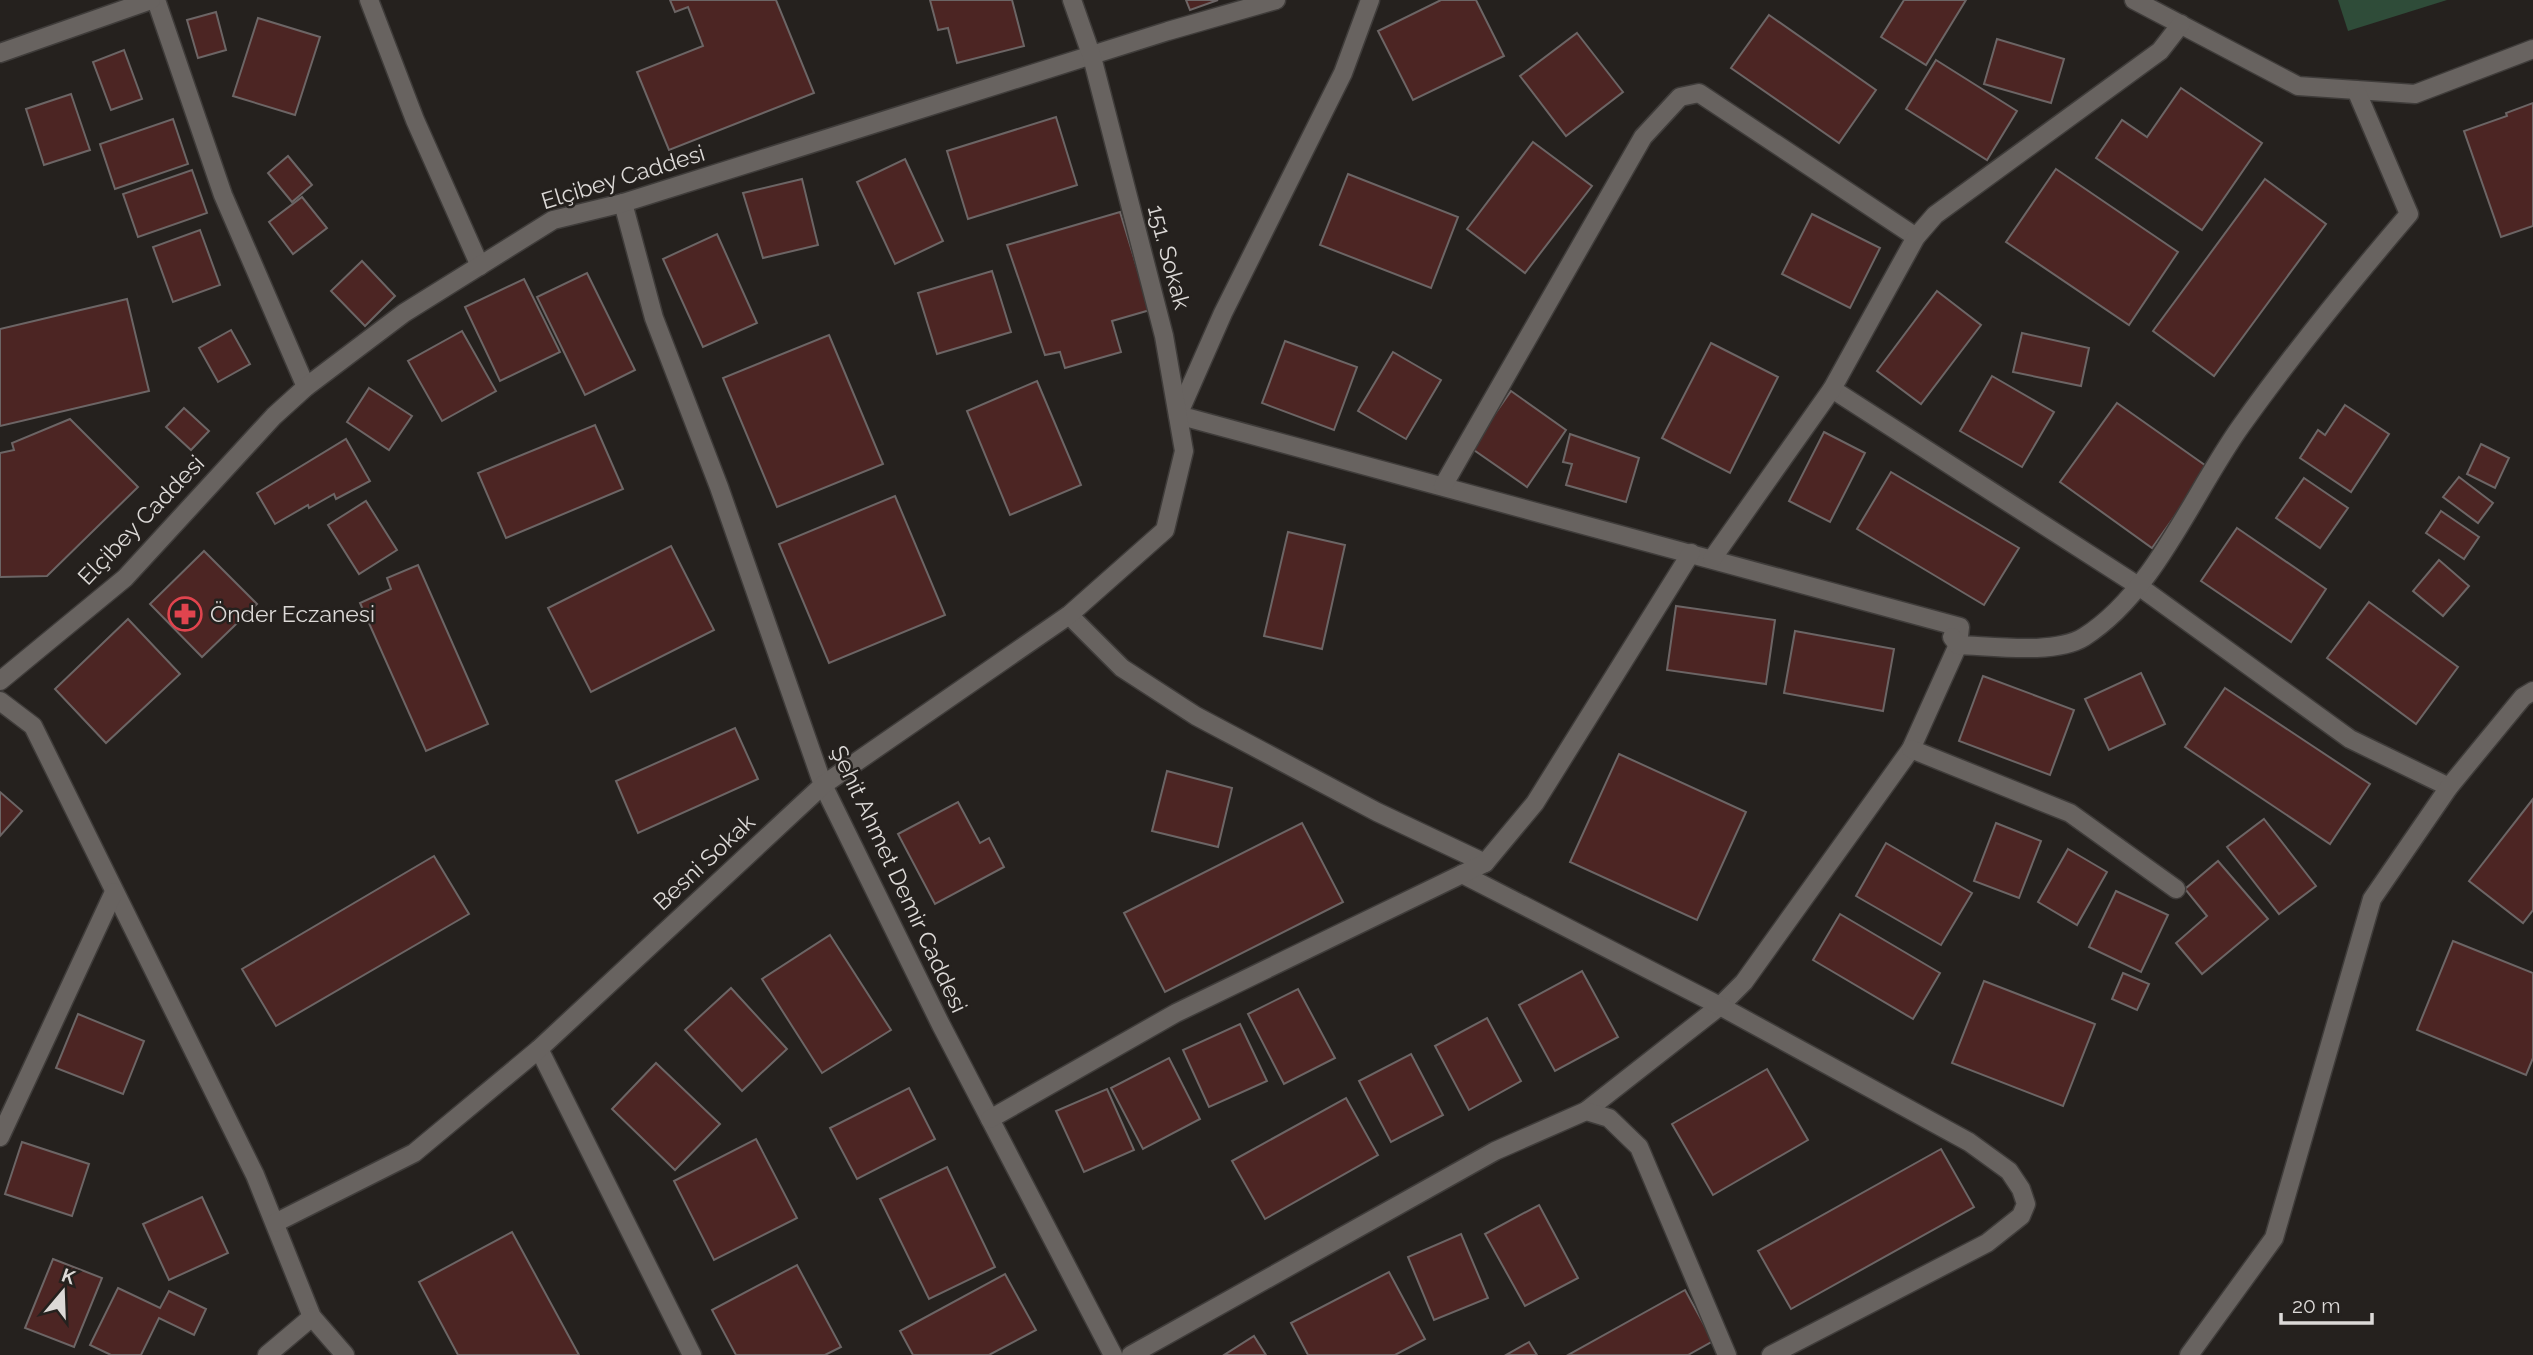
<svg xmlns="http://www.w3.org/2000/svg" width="2533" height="1355" font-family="Raleway,sans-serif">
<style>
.green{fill:#2f4c39}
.building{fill:#4c2523;stroke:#6c6565;stroke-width:2}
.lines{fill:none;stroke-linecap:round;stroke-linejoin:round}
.minor-casing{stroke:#3f3c3a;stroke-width:21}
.minor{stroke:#686360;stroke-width:18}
.labels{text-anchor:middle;stroke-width:5;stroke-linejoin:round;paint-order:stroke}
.street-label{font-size:23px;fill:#dcd9d7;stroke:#25211e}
.poi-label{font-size:23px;fill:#dcd9d7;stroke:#25211e;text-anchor:start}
</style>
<rect width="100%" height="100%" fill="#25211e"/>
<polygon class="green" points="2338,0 2447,0 2348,31"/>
<g class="building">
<polygon points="670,0 776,0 814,93 669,150 637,72 703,46 688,7 675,12"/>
<polygon points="930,0 1012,0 1024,46 957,63 948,28 938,30"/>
<polygon points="1186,0 1218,0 1190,10"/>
<polygon points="1441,0 1476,0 1504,56 1413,100 1378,31"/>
<polygon points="1904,0 1966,0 1926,65 1881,37"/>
<polygon points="216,12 226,50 198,58 187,20"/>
<polygon points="1769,15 1876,90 1839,143 1731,68"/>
<polygon points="258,18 320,37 295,115 233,96"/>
<polygon points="1577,33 1623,92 1566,136 1520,76"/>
<polygon points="1997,39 2064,59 2051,103 1984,84"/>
<polygon points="124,50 142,99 111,110 93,62"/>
<polygon points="1936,60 2017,111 1987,160 1906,109"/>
<polygon points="2181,88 2262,143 2202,230 2096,158 2122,120 2147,137"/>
<polygon points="71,94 90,150 44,165 26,109"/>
<polygon points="2533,103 2533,226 2501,237 2464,131 2507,116 2506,113"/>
<polygon points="1056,117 1077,185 968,219 947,151"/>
<polygon points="173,119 188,164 115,189 100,144"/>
<polygon points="1533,142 1592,186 1525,273 1467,229"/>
<polygon points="288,156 312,185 292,202 268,173"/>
<polygon points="905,159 943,241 895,264 857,182"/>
<polygon points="2056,169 2178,252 2129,325 2006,242"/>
<polygon points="192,170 207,213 138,237 123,194"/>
<polygon points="1348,174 1458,217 1431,288 1320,245"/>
<polygon points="802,179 818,245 763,258 743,193"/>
<polygon points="2265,179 2326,224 2214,376 2153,331"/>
<polygon points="302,197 327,228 293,254 269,222"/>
<polygon points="1120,212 1150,310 1112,321 1121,352 1065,368 1060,352 1045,355 1007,245"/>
<polygon points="1812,214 1880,248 1850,308 1782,274"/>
<polygon points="200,230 220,285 173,302 153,247"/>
<polygon points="717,234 757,323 703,347 663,259"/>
<polygon points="362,261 395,296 365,326 331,291"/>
<polygon points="992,271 1011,332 937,354 918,293"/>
<polygon points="587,273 635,370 585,395 537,297"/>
<polygon points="524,279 560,352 500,381 465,307"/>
<polygon points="1937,291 1981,325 1921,404 1877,371"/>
<polygon points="127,299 149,391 0,426 0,329"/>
<polygon points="231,330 250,364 218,382 199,348"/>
<polygon points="462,331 496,391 442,421 408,361"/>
<polygon points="2022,333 2089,348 2081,386 2013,372"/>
<polygon points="829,335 883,464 777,507 723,378"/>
<polygon points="1285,341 1357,367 1334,430 1262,403"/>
<polygon points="1711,343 1778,377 1730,473 1662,438"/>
<polygon points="1393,352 1441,380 1406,439 1358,411"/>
<polygon points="1992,376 2054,412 2022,467 1960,431"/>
<polygon points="1037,381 1081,485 1010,515 967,411"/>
<polygon points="369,388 412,416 389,450 347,422"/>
<polygon points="1511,391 1566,430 1527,487 1471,448"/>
<polygon points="2117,403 2209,468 2152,548 2060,482"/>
<polygon points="2345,405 2389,434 2351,492 2300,458 2318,430 2325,435"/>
<polygon points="184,408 209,431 191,450 166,427"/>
<polygon points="70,419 138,487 47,576 0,577 0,453 14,450 12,443"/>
<polygon points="595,425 623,489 506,538 478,473"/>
<polygon points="1824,432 1865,453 1830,522 1789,501"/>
<polygon points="1570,434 1639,458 1626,502 1566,485 1572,464 1563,462"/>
<polygon points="346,439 370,481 336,499 334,494 309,508 308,505 275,524 257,493"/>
<polygon points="2481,444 2509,458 2495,488 2467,474"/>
<polygon points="1891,472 2019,548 1984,605 1857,529"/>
<polygon points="2459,477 2493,503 2478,523 2443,497"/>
<polygon points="2304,478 2348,508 2320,548 2276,518"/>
<polygon points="895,496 945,615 829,663 779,544"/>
<polygon points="366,501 397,550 359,574 328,525"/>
<polygon points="2441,511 2479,537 2464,559 2426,533"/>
<polygon points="2237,528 2326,589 2291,642 2201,581"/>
<polygon points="1288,532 1345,545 1322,649 1264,636"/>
<polygon points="671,546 714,630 591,692 548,608"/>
<polygon points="204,551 257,604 202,657 150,604"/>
<polygon points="2439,560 2469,586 2443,616 2413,591"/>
<polygon points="418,565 488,724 426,751 360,603 391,589 387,578"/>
<polygon points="2369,602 2458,667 2416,724 2327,658"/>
<polygon points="1676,606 1775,620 1766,684 1667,670"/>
<polygon points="128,619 180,674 106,743 55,689"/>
<polygon points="1795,631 1894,649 1883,711 1784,693"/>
<polygon points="2141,673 2165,724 2109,750 2085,699"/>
<polygon points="1983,676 2074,710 2050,775 1959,741"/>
<polygon points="2225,688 2370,784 2330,844 2185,747"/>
<polygon points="735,728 758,779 638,833 616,781"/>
<polygon points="1619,754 1746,812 1697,920 1570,862"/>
<polygon points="1167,771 1232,788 1218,847 1152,831"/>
<polygon points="0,792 22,811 0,836"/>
<polygon points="2533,799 2533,910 2523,923 2469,881"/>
<polygon points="958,802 980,843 989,838 1004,867 935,904 898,834"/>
<polygon points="2264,819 2316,886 2279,914 2227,847"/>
<polygon points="1302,823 1343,902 1165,992 1124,913"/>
<polygon points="1996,823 2041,841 2019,898 1974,881"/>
<polygon points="1886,843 1972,893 1941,945 1856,896"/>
<polygon points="2068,849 2107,872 2077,925 2038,902"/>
<polygon points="434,856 469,914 276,1026 242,969"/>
<polygon points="2218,861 2268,919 2202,974 2176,943 2207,916 2185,889"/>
<polygon points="2116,891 2168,915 2141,972 2089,947"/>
<polygon points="1840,914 1940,973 1913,1019 1813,960"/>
<polygon points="830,935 891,1030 822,1073 762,979"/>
<polygon points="2453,941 2533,973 2533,1058 2526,1075 2417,1030"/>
<polygon points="1582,971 1618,1037 1555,1071 1519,1005"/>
<polygon points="2123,973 2149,984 2137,1010 2112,999"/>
<polygon points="1984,981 2095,1024 2063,1106 1952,1063"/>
<polygon points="731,988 787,1049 742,1091 685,1030"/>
<polygon points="1298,989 1335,1058 1284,1084 1248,1014"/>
<polygon points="78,1014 144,1041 123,1094 56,1068"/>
<polygon points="1487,1018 1521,1081 1469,1110 1435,1046"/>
<polygon points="1240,1024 1267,1081 1209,1107 1183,1050"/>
<polygon points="1411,1054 1443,1115 1391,1142 1359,1081"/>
<polygon points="1169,1058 1200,1119 1143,1149 1111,1088"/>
<polygon points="656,1063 720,1124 675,1170 612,1109"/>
<polygon points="1767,1069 1808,1140 1713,1195 1672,1124"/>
<polygon points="909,1088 935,1139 857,1179 830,1128"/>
<polygon points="1107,1089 1134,1150 1084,1172 1056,1111"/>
<polygon points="1346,1098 1378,1155 1265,1219 1232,1161"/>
<polygon points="756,1139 797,1218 714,1260 674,1181"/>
<polygon points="22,1142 89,1164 72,1216 5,1194"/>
<polygon points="1941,1149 1974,1207 1791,1309 1758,1251"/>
<polygon points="947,1167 995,1267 929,1299 880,1199"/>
<polygon points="202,1197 228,1253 169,1280 143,1224"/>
<polygon points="1539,1205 1578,1278 1525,1306 1485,1234"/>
<polygon points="512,1232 579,1355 458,1355 419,1282"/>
<polygon points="1461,1234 1488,1298 1434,1320 1408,1257"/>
<polygon points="53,1259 102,1278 74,1347 25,1328"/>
<polygon points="797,1265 841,1347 825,1355 736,1355 712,1310"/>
<polygon points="1389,1272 1425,1339 1395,1355 1308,1355 1291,1323"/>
<polygon points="1005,1274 1036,1330 989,1355 913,1355 900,1331"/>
<polygon points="118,1288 160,1308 169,1291 206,1309 194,1335 159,1318 141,1355 111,1355 90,1345"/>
<polygon points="1685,1290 1713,1341 1688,1355 1568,1355"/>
<polygon points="1254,1336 1266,1355 1224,1355"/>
<polygon points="1529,1342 1537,1355 1506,1355"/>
</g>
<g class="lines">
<defs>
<g id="minor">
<polyline points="156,0 223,195 306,387"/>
<polyline points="369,0 415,120 480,266"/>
<polyline points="1370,0 1343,73 1223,313 1178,415 1960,627 1958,645 1911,749 1744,982 1720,1006 1586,1111"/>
<polyline points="2134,0 2298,86 2415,94 2533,49"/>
<polyline points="0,53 151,0"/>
<polyline points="623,203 654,318 719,487 823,785 941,1025 1113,1355"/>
<polyline points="1832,389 2140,587 2350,739 2449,787"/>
<polyline points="1443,486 1643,137 1680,97 1699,93 1916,237"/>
<polyline points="1712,559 1832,389 1916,237 1935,215 2160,51 2181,24"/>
<polyline points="1069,615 1122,668 1196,716 1377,812 1485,863"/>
<path d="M1952,637l6,8c34,1 97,10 126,-8 71,-45 109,-144 157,-211 52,-73 109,-143 168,-212l-53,-124"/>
<polyline points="0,681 125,578 274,416 306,387 404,313 553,220 623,203 1168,31 1276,0"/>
<polyline points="0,701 33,726 255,1175 312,1317 345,1355"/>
<polyline points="1911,749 2070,813 2176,889"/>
<polyline points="1462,874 1720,1006 1969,1142 2009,1171 2021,1189 2026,1204 2021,1216 1987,1243 1771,1355"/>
<polyline points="539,1049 692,1355"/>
<polyline points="990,1119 1176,1013 1485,863 1535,803 1691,553"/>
<polyline points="0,1137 114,892"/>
<polyline points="275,1223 414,1153 539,1049 823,785 1069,615 1165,530 1184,451 1164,336 1092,57 1072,0"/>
<polyline points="267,1355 312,1317"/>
<polyline points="1131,1355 1495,1151 1586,1111 1609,1118 1639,1147 1727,1355"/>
<polyline points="2189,1355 2274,1238 2372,899 2449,787 2523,697 2533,691"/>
</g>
</defs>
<use href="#minor" class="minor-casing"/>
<use href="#minor" class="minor"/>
</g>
<defs>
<symbol id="pharmacy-ring" viewBox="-11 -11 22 22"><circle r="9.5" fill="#25211e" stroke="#e0444e" stroke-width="1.5"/><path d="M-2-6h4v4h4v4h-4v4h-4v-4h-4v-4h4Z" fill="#e0444e"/></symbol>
</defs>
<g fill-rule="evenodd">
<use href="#pharmacy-ring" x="166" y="595" width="38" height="38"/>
</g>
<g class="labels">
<g class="street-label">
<text transform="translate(623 177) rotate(-17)" y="8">Elçibey Caddesi</text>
<text transform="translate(1169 257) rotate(75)" y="8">151. Sokak</text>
<text transform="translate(141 520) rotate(-46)" y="8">Elçibey Caddesi</text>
<text transform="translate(704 862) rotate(-43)" y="8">Besni Sokak</text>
<text transform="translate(899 879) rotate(65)" y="8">Şehit Ahmet Demir Caddesi</text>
</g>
<g class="poi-label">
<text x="210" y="622">Önder Eczanesi</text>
</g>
</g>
<g transform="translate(63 1292) rotate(19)" stroke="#25211e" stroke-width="5" paint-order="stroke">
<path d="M0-5L12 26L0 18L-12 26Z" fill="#dcd9d7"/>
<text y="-10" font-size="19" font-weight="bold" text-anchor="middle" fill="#dcd9d7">K</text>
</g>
<path d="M2281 1313v10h91v-10" fill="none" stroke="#dcd9d7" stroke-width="3.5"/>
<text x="2292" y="1313" font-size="21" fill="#dcd9d7" stroke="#25211e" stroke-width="5" paint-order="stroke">20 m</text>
</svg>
